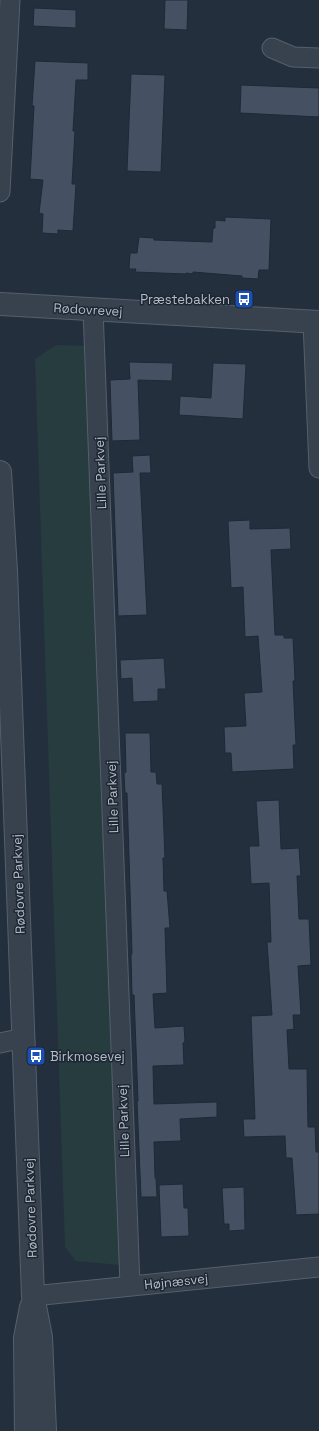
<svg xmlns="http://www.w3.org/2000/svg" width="319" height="1431" font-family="'Space Grotesk',sans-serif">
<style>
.green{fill:#263c3f}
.building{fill:#455162;stroke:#1f2835}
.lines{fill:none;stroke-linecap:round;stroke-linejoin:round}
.minor-casing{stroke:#565f6c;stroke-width:21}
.tertiary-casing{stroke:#565f6c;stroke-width:24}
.minor{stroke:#38414e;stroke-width:19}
.tertiary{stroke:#38414e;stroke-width:22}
.labels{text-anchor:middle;stroke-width:3;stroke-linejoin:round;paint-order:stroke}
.poi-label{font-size:13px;fill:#b4bcc9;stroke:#1d2633;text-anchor:end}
.street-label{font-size:13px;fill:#b4bcc9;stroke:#1d2633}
</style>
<rect width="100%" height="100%" fill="#242f3e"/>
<polygon class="green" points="56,345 86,346 120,1265 76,1261 65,1247 35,359"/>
<g class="building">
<polygon points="165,0 188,0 187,30 164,29"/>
<polygon points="34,8 76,10 76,28 33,26"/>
<polygon points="35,61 88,63 88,80 76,80 73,131 75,131 72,184 76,184 73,231 58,230 58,234 42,233 43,214 39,213 43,180 30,179 34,106 32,106"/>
<polygon points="131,74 165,75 161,172 127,171"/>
<polygon points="241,85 319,88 319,117 240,113"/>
<polygon points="225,217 271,219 269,270 259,270 258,279 242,278 242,276 193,272 193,274 186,273 186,274 135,272 136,269 129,269 130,253 137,253 139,237 154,238 154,240 212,242 213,228 215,228 215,220 225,221"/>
<polygon points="129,362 173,363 172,381 138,380 140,440 112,441 110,380 130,379"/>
<polygon points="213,363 246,364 243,419 179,415 180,396 211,398"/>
<polygon points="150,455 151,473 140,473 147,615 118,616 113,473 133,472 132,456"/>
<polygon points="250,520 250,529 290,528 291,549 271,550 275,635 284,635 284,638 293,638 295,681 293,681 296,745 293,745 294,769 232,772 231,753 225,753 224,727 246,726 244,693 262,692 258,636 245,637 243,587 231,588 228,521"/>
<polygon points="164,658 166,689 158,689 158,701 133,702 132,678 121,679 120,660"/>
<polygon points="125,733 150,733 151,772 156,772 157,784 162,784 165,858 163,858 164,891 167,891 170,928 165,928 167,993 153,994 155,1028 184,1026 185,1042 183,1043 184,1065 153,1066 154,1104 217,1102 217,1117 180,1119 181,1141 154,1142 155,1178 156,1178 157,1197 141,1197 137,1101 138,1101 134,995 132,995 131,955 132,954 127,793 125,793 124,773 126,772"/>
<polygon points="279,800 281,849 299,848 301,876 297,876 299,919 309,919 311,965 298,966 301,1015 293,1015 294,1029 287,1030 289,1069 307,1069 308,1127 315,1127 316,1152 319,1152 319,1214 296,1215 292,1158 286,1158 285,1136 244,1137 243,1119 255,1119 251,1016 272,1015 267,942 271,942 269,883 251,884 249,846 259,846 256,801"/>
<polygon points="183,1184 184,1208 188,1208 189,1236 161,1237 159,1185"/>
<polygon points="244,1187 245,1230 229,1231 229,1224 224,1224 222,1188"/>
</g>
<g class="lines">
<defs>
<g id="minor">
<polyline points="272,48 293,57 319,58"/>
<polyline points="0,192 10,0"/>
<polyline points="93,309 130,1285"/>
<polyline points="313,322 319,468"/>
<polyline points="0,1043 24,1038"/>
<polyline points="33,1296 319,1267"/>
</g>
<g id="tertiary">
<polyline points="0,304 319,322"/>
<polyline points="0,472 6,571 33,1296 41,1337 45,1431"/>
<polyline points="26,1431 25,1338 31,1307"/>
</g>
</defs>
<use href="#minor" class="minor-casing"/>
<use href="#tertiary" class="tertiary-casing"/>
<use href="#minor" class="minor"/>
<use href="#tertiary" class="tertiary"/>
</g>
<defs>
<symbol id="bus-square" viewBox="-11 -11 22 22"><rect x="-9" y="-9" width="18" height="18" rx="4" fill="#1a4fb4" stroke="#1d2633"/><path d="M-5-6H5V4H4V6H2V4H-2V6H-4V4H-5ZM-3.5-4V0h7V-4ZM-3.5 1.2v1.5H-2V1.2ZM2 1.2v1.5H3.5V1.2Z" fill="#fff"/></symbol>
</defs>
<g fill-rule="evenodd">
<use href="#bus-square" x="233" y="288" width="22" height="22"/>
<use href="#bus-square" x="25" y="1045" width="22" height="22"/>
</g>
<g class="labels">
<g class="poi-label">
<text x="230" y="304">Præstebakken</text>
<text x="50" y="1061" text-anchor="start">Birkmosevej</text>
</g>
<g class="street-label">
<text transform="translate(88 309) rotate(3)" y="5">Rødovrevej</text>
<text transform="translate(100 473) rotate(-92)" y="5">Lille Parkvej</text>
<text transform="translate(112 797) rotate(-92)" y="5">Lille Parkvej</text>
<text transform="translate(18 884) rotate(-92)" y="5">Rødovre Parkvej</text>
<text transform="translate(123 1121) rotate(-92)" y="5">Lille Parkvej</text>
<text transform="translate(30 1208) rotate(-92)" y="5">Rødovre Parkvej</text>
<text transform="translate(176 1281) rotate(-6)" y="5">Højnæsvej</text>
</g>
</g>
</svg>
